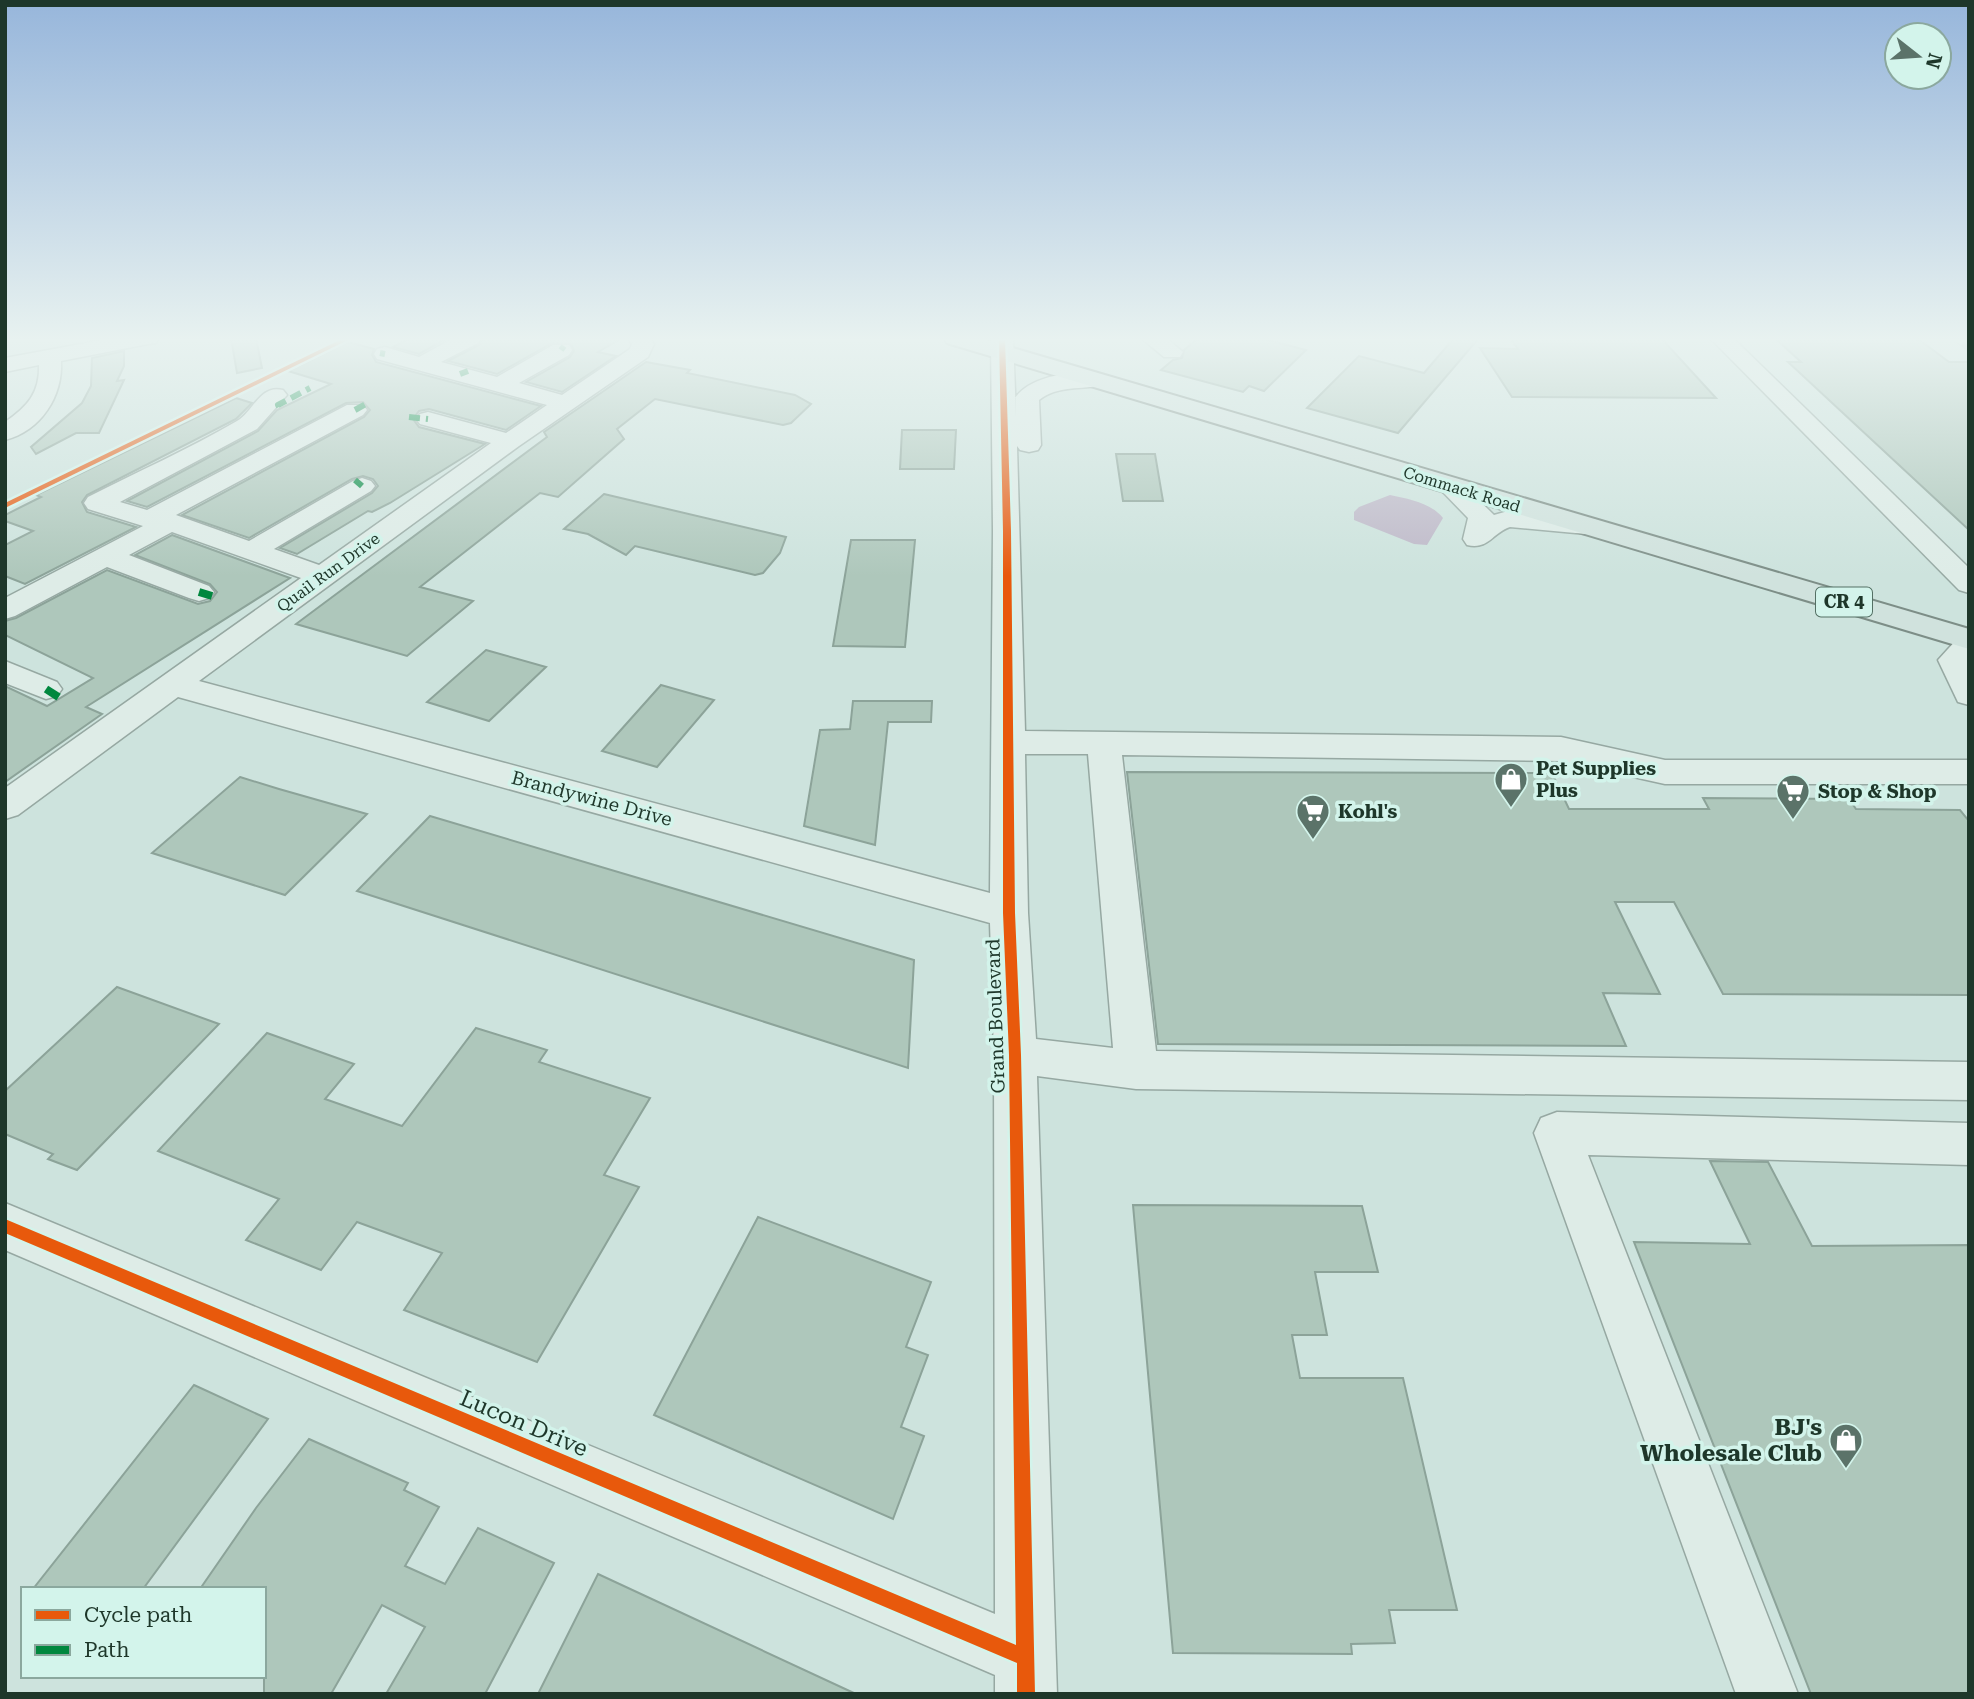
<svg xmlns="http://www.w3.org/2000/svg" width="1974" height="1699" font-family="'Roboto Serif',serif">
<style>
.water{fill:#beb8c8}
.building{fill:#aec7bb;stroke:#8ca399;stroke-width:2}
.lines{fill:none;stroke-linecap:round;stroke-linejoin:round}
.minor-casing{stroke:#96a8a2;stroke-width:3}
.major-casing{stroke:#7d8e87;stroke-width:4}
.minor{fill:#deece7;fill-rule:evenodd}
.major{fill:#d0e2dd;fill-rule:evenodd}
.rail-casing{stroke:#9eaba7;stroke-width:5}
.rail{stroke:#d3f4eb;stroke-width:3.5;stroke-dasharray:10;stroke-linecap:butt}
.quiet-far1{stroke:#00873e;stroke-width:6;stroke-dasharray:11 6;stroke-linecap:butt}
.quiet{stroke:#00873e;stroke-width:8;stroke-dasharray:15 8;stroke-linecap:butt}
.cycleway-casing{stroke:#d3f4eb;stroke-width:5}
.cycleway{fill:#e8590c;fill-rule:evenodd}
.labels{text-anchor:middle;stroke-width:7;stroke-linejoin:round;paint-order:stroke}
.far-street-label{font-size:16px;fill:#1e372a;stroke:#d3f4eb}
.shield{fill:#d3f4eb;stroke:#547064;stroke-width:2}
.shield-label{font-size:18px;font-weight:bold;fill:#1e372a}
.poi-label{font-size:19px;font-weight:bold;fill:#1e372a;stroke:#d3f4eb;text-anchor:start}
.street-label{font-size:19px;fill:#1e372a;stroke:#d3f4eb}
.near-street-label{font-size:23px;fill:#1e372a;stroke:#d3f4eb}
.near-poi-label{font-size:23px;font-weight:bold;fill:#1e372a;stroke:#d3f4eb;text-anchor:end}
</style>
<rect width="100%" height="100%" fill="#cde3dd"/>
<path class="water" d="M1390,495c19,4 41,8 53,23l-16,27 -13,-1 -60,-24v-8l5,-5z"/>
<g class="building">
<polygon points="231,338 256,338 262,368 237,373"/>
<polygon points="410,338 448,338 419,354 393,347"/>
<polygon points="483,338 622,338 598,352 616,356 562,392 526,382 570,357 574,351 571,344 552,343 497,374 448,361 479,345"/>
<polygon points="1198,338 1260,338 1306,350 1264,391 1249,386 1243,392 1161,370 1173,360 1182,358 1184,350"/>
<polygon points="1454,338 1479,338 1398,433 1307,408 1359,356 1424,373"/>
<polygon points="1510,338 1661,338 1716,398 1512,397 1480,348 1518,349"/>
<polygon points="1775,338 1917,338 1949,362 1969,362 1969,530 1788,362 1801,362"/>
<polygon points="348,342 374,349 372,355 376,362 541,406 506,430 429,409 419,411 413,419 419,427 485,444 390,503 372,512 368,511 297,554 280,548 372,493 378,486 373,479 363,476 352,479 249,538 182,515 364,417 370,410 363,402 346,403 147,507 127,501 258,431 277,410 331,384 288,371"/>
<polygon points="124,351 124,366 117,381 124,380 99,433 76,433 36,454 31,447 82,403 91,386 92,358"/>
<polygon points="646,362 690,370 687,373 795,395 811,404 791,423 783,425 655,399 617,429 624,439 558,497 540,493 420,587 473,601 407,656 296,624 547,437 544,432"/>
<polygon points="236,398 252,403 236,419 87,495 82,502 87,512 136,527 25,584 5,576 5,545 33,531 5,521 5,515 41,497 36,495"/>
<polygon points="902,430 956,430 954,469 900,469"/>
<polygon points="1116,454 1155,454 1163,501 1123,501"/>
<polygon points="604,494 786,537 780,553 763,573 755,575 635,546 626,555 588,534 564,529"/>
<polygon points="172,535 290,578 86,707 102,714 5,782 5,686 47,706 93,678 5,635 5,621 16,618 107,570 198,604 210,601 217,592 210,584 135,555"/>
<polygon points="851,540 915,540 905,647 833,646"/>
<polygon points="486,650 546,667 489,721 427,702"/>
<polygon points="661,685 714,700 657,767 602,751"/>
<polygon points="853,701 932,701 931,722 888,722 875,845 804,826 820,730 850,729"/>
<polygon points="1127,772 1552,773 1569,809 1709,809 1703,798 1849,799 1856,809 1960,810 1969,821 1969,995 1723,994 1674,902 1615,902 1660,994 1603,993 1626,1046 1158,1044"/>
<polygon points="240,777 279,789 367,814 285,895 152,853"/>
<polygon points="430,816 914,960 908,1068 357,891"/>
<polygon points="117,987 219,1024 77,1170 48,1159 53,1154 5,1134 5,1091"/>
<polygon points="476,1028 547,1050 539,1062 650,1098 604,1175 639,1187 537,1362 404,1310 442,1253 357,1222 321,1270 246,1240 279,1199 158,1151 267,1033 354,1064 325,1099 402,1126"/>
<polygon points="1710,1161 1768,1162 1812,1246 1969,1245 1969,1694 1811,1694 1634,1242 1750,1244"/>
<polygon points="1133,1205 1362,1206 1378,1272 1315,1272 1327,1335 1292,1335 1300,1378 1403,1378 1457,1610 1389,1610 1395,1643 1351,1644 1352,1654 1173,1653"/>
<polygon points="758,1217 931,1282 906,1347 928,1355 901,1427 924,1436 893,1519 654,1415"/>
<polygon points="194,1385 268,1419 143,1589 33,1589"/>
<polygon points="309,1439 408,1483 404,1490 439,1507 405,1566 445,1584 478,1528 554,1563 485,1694 386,1694 425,1627 382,1605 331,1694 264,1694 264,1589 200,1589 256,1508"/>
<polygon points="598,1574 856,1694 538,1694"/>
</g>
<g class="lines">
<defs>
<g id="minor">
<path d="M113,338h46l-3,5 -8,1 -87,17c2,35 -20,70 -56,79v-18c22,-15 35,-29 34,-57l-34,7v-14z"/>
<path d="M454,338h27l-3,5 -37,19 56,15 56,-32h16l3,5 -3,5 -50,28 43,12 68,-46 2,-5 -5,-6h22l5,6 -6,13 -129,89 -320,235 791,212 3,-362 -2,-193h22l3,79 -1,-19c16,-23 63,-29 88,-23l3,5 -3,5c-22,5 -45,0 -64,15l2,45 -3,5 -9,2 -9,-2 -3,-4 8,285 536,6 104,23h304v24h-304l-104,-23 -439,-6 34,296 813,11v38l-833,-11 -99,-13 20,618h-62v-19l-990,-425v-47l990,411 -1,-559 -4,-132 -812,-226 -160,118 -13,4v-31l296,-210 -129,-46 -43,23 80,31 5,6 -5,6 -10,3 -10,-3 -82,-31 -92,49 -10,3v-21l138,-72 -55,-17 -4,-6 4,-6c49,-25 101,-48 149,-76 17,-10 23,-37 46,-31l4,5 -30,34 -137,73 27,8 200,-105h16l4,5 -4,5 -187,100 73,26 104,-60 9,-3 9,3 4,5 -4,5 -97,58 45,16 172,-122 -71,-19 -4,-5 4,-5 8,-2 78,21 41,-28 -170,-46 -3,-5 3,-5 8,-2 34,10zM1025,754h63l25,294 -77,-9 -8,-126z"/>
<polygon points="1141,338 1166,338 1183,352 1180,357 1164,357"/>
<polygon points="1710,338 1733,338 1969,568 1969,593 1959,590"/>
<path d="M1449,477l9,3 36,35 14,-4 78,7 10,2 4,6 -4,6 -10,2 -76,-7c-18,6 -21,23 -43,18l-4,-6 5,-21 -32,-33 4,-5z"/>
<polygon points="1969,636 1969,705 1958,702 1938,660 1958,638"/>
<polygon points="5,661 57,682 62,689 57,696 46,699 5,683"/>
<polygon points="1557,1112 1969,1123 1969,1165 1588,1155 1798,1694 1736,1694 1534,1133 1541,1118"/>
</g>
<polygon id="major" points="944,338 979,338 1969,629 1969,649 947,343"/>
</defs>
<use href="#minor" class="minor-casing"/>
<use href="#major" class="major-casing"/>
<use href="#minor" class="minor"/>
<use href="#major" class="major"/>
<defs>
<polyline id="rail" points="1954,338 1969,349"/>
</defs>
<use href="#rail" class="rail-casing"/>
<use href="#rail" class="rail"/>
<g class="quiet-far1">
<polyline points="561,350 564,346"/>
<polyline points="380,353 385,354"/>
<polyline points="460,374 468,371"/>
<polyline points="279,407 278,405 310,388"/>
<polyline points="355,410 366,404"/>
<polyline points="409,417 428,419"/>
<polyline points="355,480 362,486"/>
</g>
<g class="quiet">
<polyline points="199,592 212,596"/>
<polyline points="46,689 60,698"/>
</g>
<defs>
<g id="cycleway">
<polygon points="344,338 352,338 5,508 5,503"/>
<polygon points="999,338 1005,338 1011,531 1015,913 1021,1055 1035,1694 1017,1694 1017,1663 5,1233 5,1219 1016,1645 1009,1055 1003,913 1003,531"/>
</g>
</defs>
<use href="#cycleway" class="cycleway-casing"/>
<use href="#cycleway" class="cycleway"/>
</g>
<linearGradient id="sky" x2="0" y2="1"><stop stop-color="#97b6db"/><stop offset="0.59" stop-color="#e8f2f0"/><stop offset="1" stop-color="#e8f2f0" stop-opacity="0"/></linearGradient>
<rect width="1974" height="576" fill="url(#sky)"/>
<defs>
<symbol id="shop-pin" viewBox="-11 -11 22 30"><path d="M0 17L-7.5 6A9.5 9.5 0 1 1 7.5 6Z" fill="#5b7369" stroke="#d3f4eb"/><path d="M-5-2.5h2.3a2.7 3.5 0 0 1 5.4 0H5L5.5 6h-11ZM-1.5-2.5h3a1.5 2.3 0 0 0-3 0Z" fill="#fff"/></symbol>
<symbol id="supermarket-pin" viewBox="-11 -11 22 30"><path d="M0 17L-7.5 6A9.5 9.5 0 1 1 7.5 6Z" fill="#5b7369" stroke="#d3f4eb"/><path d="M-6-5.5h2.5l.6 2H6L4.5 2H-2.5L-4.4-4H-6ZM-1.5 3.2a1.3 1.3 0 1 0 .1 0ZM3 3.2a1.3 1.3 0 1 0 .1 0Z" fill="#fff"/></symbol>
</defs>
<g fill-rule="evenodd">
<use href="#shop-pin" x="1492" y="760" width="38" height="52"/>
<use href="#supermarket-pin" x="1774" y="772" width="38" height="52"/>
<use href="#supermarket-pin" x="1294" y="792" width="38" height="52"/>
<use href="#shop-pin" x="1827" y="1421" width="38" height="52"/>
</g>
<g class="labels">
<g class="far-street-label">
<text transform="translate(1462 489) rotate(17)" y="6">Commack Road</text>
<text transform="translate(328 572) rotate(-36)" y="6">Quail Run Drive</text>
</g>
<rect class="shield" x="1816" y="587.5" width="56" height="29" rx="5"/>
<g class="shield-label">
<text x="1844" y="608">CR 4</text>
</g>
<g class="poi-label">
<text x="1536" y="775">Pet Supplies<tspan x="1536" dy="22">Plus</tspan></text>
<text x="1818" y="798">Stop &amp; Shop</text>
<text x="1338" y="818">Kohl's</text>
</g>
<g class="street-label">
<text transform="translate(592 798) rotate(15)" y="7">Brandywine Drive</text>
<text transform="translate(995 1016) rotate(-92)" y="7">Grand Boulevard</text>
</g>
<g class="near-street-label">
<text transform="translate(524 1423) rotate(23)" y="8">Lucon Drive</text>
</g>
<g class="near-poi-label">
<text x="1822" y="1435">BJ's<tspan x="1822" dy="26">Wholesale Club</tspan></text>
</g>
</g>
<rect width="1974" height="1699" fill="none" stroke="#1e372a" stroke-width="14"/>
<rect x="21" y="1587" width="245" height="91" fill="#d3f4eb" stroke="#8ba89e" stroke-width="2"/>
<rect x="35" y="1610" width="35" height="10" fill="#e8590c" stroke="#8ba89e" stroke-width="2"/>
<text x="84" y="1622" font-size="21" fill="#1e372a">Cycle path</text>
<rect x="35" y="1645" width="35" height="10" fill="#00873e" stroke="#8ba89e" stroke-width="2"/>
<text x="84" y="1657" font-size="21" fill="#1e372a">Path</text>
<g transform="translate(1918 56) rotate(107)"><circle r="33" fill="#d3f4eb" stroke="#8ba89e" stroke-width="2"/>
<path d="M0-5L12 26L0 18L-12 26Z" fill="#5b7369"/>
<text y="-10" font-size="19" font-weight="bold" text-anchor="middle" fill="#1e372a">N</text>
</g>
</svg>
